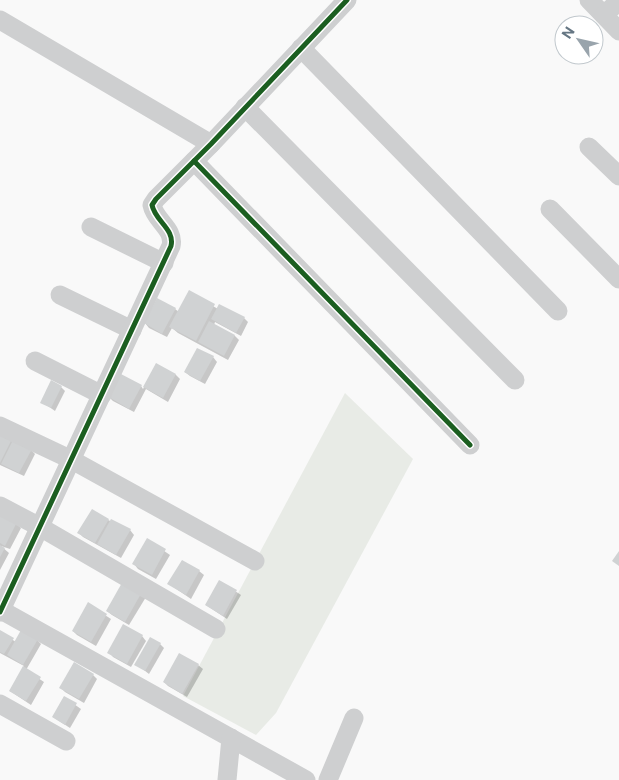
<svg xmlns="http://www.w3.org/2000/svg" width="619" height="780" font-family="'Public Sans',sans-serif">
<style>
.green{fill:#e8ebe6}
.shadow{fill:#0003}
.building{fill:#d0d2d3}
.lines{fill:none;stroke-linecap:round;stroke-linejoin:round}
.street{stroke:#cecfd0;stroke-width:19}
.cycleway-casing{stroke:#fff;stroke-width:8}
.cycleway{stroke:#1b5e20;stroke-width:5}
</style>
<rect width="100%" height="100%" fill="#f9f9f9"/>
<polygon class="green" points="345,393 413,459 276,713 256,735 183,696"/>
<g class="shadow">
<polygon points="189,292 218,309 244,318 248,322 241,336 215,322 214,325 235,336 239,340 228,360 178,333 172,328 167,337 149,328 145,323 175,309 179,312"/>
<polygon points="213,357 217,362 205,384 190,376 185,372"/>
<polygon points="156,365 176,375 180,379 168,402 146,389 134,412 113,401 108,396 141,386 143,389"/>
<polygon points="61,387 65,391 55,411 42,402"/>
<polygon points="0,435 31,450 35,454 24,476 0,465"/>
<polygon points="0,515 16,523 21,528 10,549 1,546 9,553 0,570"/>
<polygon points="108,520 130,530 134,535 121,558 83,537 79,533"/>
<polygon points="148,540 170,555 156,579 138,569 134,564"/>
<polygon points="182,561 199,571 204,575 191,599 169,584"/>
<polygon points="220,581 241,595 227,619 206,605"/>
<polygon points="124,582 146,597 129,625 112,615 107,611"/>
<polygon points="88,604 111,619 96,646 77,635 73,631"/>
<polygon points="0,632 16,642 37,640 41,644 26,670 44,682 31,705 10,691 24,666 0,653"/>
<polygon points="142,636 146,641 131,667 113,657 109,652"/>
<polygon points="160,644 164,648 149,674 136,664"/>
<polygon points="198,665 203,669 187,697 168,686 164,682"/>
<polygon points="93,675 97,679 84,703 65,692 61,688"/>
<polygon points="64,697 81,709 70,728 53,717"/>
</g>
<g class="building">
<polygon points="189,290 215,304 196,341 169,327"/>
<polygon points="157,298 176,308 162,334 144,323"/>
<polygon points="219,304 245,317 236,333 211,319"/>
<polygon points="209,321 235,335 224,356 198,342"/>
<polygon points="197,348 214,356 200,381 184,372"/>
<polygon points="156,363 176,374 163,398 143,387"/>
<polygon points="119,373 142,385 129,409 107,396"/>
<polygon points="51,380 62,386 51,408 40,403"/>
<polygon points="0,433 12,439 0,463"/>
<polygon points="13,440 32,449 19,473 1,464"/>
<polygon points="92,509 109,519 95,543 77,533"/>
<polygon points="0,514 17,522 5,546 0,543"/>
<polygon points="111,519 131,529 116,555 97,544"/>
<polygon points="147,538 166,549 152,575 132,564"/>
<polygon points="0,545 5,548 0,557"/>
<polygon points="619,551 619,566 612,561"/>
<polygon points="182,560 200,570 186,595 167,584"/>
<polygon points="219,580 237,590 223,616 205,605"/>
<polygon points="123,581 142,592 125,622 106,611"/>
<polygon points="88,602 107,614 91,642 72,631"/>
<polygon points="123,624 143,635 127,664 107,653"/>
<polygon points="0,630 14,638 4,654 0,652"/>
<polygon points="21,630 38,639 23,665 7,655"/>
<polygon points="150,637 161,643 145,671 134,665"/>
<polygon points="179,653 199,664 182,694 163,682"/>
<polygon points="74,662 94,674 79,699 59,688"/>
<polygon points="23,666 41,677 26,701 9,691"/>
<polygon points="64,696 77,703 65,725 52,717"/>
</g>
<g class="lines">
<g class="street">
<polyline points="589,0 619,31"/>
<polyline points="604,15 619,1"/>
<polyline points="0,20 211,144"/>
<polyline points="301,48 558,311"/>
<polyline points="245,107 515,380"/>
<polyline points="589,147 619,176"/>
<polyline points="194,161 470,445"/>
<polyline points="550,209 619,279"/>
<polyline points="91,227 164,263"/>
<polyline points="60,295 132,330"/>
<polyline points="35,361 102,395"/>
<polyline points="0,426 72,460 255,561"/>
<polyline points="0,506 40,527 216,629"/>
<polyline points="1,610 306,780"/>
<path d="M0,612l171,-366c4,-17 -16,-25 -19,-41l4,-6 55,-55 136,-144"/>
<polyline points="0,704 66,741"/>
<polyline points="227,780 231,738"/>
<polyline points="328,780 354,718"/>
</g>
<defs>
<g id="cycleway">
<polyline points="194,161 470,445"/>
<path d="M0,612l171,-366c4,-17 -16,-25 -19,-41l4,-6 55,-55 136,-144"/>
</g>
</defs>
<use href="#cycleway" class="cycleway-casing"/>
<use href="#cycleway" class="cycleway"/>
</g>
<g transform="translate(579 40) rotate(304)"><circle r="24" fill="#ffffff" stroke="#c1c8cd"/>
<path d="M0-4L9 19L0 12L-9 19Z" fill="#99a4ac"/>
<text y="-8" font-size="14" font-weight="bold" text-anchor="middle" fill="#657683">N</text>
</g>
</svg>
